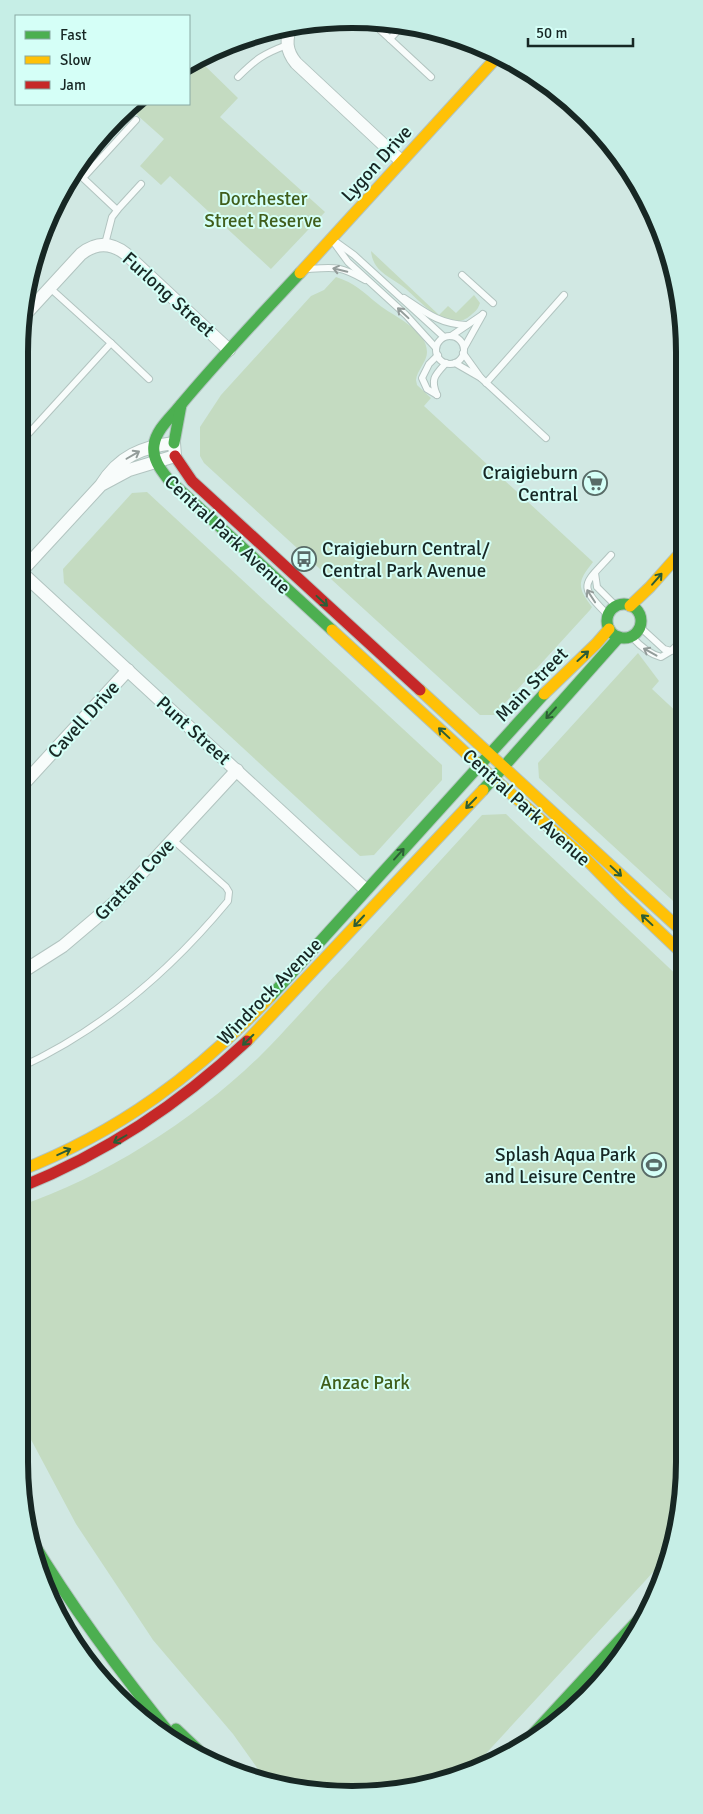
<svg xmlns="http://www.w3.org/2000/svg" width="703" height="1814" font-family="Signika,sans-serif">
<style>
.green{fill:#c4dbc1}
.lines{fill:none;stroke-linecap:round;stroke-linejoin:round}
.lane-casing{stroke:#b2c4c0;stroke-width:8}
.street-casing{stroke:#b2c4c0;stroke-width:14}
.fast-casing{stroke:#b2c4c0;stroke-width:13}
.slow-casing{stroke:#b2c4c0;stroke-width:13}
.jam-casing{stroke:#b2c4c0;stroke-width:13}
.lane{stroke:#f8fcfb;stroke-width:6}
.street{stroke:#f8fcfb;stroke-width:12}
.fast{stroke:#4caf50;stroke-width:11}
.slow{stroke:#ffc107;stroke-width:11}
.jam{stroke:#c62828;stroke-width:11}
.oneway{stroke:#939c9a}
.oneway2{stroke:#2c5d36}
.labels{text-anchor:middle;stroke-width:4;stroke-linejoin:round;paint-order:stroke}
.street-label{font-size:19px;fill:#172724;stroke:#d5fff7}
.park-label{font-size:19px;fill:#405e1b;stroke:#d5fff7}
.poi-label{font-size:19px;fill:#172724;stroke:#d5fff7;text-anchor:end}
.rim{fill:none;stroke:#172724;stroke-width:6}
</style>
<rect width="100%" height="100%" fill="#d1e8e3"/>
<g class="green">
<polygon points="197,58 238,98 220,117 325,212 271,269 170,176 161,185 140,166 164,139 127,106 130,104 189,104 189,62"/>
<path d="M371,251l68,64 9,-9 8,7 18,-18 6,8c-2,6 -4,8 -9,12 -22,20 -49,-12 -65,-26 -14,-12 -33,-16 -35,-38z"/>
<path d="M336,277c19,6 27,15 42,27 14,12 49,25 49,48 0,10 -10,18 -11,28l1,5 14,13 -7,8 169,156c-16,20 -16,25 -1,45l-2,3 -96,105h-14l-276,-252 -4,-7v-29l21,-32 90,-99 13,-6z"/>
<polygon points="147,492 442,765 442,780 374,855 360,856 64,583 63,569 132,493"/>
<polygon points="638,653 659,681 652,689 682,717 683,910 539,778 538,763"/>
<path d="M506,814l177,167 1,481 -11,87 -2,3 -26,29 -177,192 -51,16 -109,3 -40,-9 -35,-49 -80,-94 -77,-116 -57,-107v-211c85,-28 178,-88 242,-151 29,-29 55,-60 83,-89 46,-50 92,-101 138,-151z"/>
</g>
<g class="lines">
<defs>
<g id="lane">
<polyline points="369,20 390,39 404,24"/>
<polyline points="390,39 431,77"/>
<path d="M238,77c18,-18 25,-23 49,-32"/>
<polyline points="117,210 83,178 136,120"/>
<polyline points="332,240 348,262 406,315 436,348"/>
<polyline points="336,242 354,255 444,337"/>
<polyline points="105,244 112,217 119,208 141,184"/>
<path d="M308,269c28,-2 32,-3 57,11"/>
<polyline points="462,275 493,303"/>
<path d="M404,298c21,14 35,26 62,27"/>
<polyline points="451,336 482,315"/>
<circle cx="450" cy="350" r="14"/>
<polyline points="111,343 149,379"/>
<polyline points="464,348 483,314"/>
<polyline points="455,363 481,378 463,353"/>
<polyline points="481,378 546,438"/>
<polyline points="486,383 564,295"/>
<polyline points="437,395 427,389 422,378 429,364 438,355"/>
<path d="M437,395c-7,-16 -2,-20 9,-32"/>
<polyline points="19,444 111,343 50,288"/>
<polyline points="595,573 597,587 617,607"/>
<path d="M609,616c-33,-32 -25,-31 2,-61"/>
<polyline points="640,627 664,649 671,651"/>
<path d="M632,637c8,9 17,17 29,20l10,-6 11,-11"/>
<path d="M19,1068c81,-37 152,-98 209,-167l1,-9 -3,-5 -54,-48"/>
</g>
<g id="street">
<path d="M292,25c-7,14 -6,26 4,38l105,98"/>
<path d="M23,317l58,-63c15,-12 30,-12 45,0l103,96"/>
<polyline points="21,572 366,890"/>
<path d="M19,574l82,-89c18,-29 41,-38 73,-42l1,13 -46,14 -28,15"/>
<polyline points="19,789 128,670"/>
<polyline points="19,974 63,946 115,902 237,770"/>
</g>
<g id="fast">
<path d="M300,273c-41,44 -83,88 -121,134 -9,11 -23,23 -25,38 -2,13 6,24 14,34l164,151"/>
<polyline points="174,443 181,405"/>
<circle cx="624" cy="621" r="17"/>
<polyline points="483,790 619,637"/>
<polyline points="270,997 544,694"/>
<path d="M31,1539c44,74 95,141 149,207"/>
<polyline points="176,1729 212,1763"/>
<polyline points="520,1748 651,1606"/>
</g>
<g id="slow">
<polyline points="300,273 497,57"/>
<polyline points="630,606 650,587 682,551"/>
<polyline points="332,630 493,778 585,858 624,898 683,954"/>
<polyline points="420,690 683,932"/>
<polyline points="544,694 596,644 609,629"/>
<polyline points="247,1041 483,790"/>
<path d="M19,1171c100,-39 178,-97 251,-174"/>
</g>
<g id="jam">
<polyline points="175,456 192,481 420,690"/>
<path d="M19,1188c87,-35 159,-83 228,-147"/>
</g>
</defs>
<use href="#lane" class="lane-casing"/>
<use href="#street" class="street-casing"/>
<use href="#fast" class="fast-casing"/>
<use href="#slow" class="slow-casing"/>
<use href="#jam" class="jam-casing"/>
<use href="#lane" class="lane"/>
<use href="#street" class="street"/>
<use href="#fast" class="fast"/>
<use href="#slow" class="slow"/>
<use href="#jam" class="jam"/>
</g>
<defs><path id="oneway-shaft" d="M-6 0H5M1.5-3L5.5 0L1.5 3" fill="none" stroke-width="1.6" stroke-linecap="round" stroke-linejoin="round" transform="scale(1.25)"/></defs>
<g class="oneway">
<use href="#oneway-shaft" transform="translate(340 270) rotate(-167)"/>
<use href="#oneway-shaft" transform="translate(403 313) rotate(-137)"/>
<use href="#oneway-shaft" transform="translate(133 455) rotate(-30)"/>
<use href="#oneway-shaft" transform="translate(591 596) rotate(-123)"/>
<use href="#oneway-shaft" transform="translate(650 652) rotate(-151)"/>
</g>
<g class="oneway2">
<use href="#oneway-shaft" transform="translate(657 579) rotate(-49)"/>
<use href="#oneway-shaft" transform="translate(322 601) rotate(43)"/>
<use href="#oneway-shaft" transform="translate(583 656) rotate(-42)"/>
<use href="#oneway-shaft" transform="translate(551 713) rotate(132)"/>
<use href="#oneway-shaft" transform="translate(444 733) rotate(-137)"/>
<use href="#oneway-shaft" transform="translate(471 803) rotate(134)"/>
<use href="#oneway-shaft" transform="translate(399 854) rotate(-48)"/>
<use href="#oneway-shaft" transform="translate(616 871) rotate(43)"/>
<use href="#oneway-shaft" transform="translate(647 920) rotate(-137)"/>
<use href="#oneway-shaft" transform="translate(359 921) rotate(133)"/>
<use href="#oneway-shaft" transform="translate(248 1040) rotate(136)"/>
<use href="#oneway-shaft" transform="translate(120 1139) rotate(150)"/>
<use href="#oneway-shaft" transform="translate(64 1152) rotate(-25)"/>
</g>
<defs>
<symbol id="supermarket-ring" viewBox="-11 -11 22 22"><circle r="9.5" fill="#d5fff7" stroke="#586b67" stroke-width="1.5"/><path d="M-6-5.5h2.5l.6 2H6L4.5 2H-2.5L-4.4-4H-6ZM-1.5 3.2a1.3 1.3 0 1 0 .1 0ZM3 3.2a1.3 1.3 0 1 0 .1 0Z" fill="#586b67"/></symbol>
<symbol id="bus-ring" viewBox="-11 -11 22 22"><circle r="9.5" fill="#d5fff7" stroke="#586b67" stroke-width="1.5"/><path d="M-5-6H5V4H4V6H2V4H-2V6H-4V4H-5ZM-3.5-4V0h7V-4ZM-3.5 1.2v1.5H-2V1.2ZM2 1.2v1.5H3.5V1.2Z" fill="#586b67"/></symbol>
<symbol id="stadium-ring" viewBox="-11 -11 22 22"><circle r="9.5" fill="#d5fff7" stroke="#586b67" stroke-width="1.5"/><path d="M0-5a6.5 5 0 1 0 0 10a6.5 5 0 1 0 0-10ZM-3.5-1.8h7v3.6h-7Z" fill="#586b67"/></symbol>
</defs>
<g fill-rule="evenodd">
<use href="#supermarket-ring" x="581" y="469" width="28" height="28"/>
<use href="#bus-ring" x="290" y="545" width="28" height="28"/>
<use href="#stadium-ring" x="640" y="1151" width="28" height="28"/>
</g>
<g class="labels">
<g class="street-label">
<text transform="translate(376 163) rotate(-48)" y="7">Lygon Drive</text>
<text transform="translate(169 294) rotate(42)" y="7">Furlong Street</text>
<text transform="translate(228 534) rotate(43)" y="7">Central Park Avenue</text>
<text transform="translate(531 684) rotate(-46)" y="7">Main Street</text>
<text transform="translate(83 719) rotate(-48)" y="7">Cavell Drive</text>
<text transform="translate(194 730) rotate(42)" y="7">Punt Street</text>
<text transform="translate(527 807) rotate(42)" y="7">Central Park Avenue</text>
<text transform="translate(134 879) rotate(-46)" y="7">Grattan Cove</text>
<text transform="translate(269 991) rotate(-46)" y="7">Windrock Avenue</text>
</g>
<g class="park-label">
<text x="263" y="205">Dorchester<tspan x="263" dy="22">Street Reserve</tspan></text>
<text x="365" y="1389">Anzac Park</text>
</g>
<g class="poi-label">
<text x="578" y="479">Craigieburn<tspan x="578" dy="22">Central</tspan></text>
<text x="322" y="555" text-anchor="start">Craigieburn Central/<tspan x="322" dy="22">Central Park Avenue</tspan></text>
<text x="636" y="1161">Splash Aqua Park<tspan x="636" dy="22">and Leisure Centre</tspan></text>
</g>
</g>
<path d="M0 0H703V1814H0ZM352 28H352A324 324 0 0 1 676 352V1462A324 324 0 0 1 352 1786H352A324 324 0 0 1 28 1462V352A324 324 0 0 1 352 28Z" fill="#c6eee6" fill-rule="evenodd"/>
<path class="rim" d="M352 28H352A324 324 0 0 1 676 352V1462A324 324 0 0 1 352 1786H352A324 324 0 0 1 28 1462V352A324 324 0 0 1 352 28Z"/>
<rect x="15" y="15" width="175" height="90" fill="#d5fff7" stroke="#89a9a3"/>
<rect x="25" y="31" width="25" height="8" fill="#4caf50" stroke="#89a9a3"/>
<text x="60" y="40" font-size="15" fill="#172724">Fast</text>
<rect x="25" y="56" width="25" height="8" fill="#ffc107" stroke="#89a9a3"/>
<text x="60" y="65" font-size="15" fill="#172724">Slow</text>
<rect x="25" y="81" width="25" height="8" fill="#c62828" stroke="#89a9a3"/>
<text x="60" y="90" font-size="15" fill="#172724">Jam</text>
<path d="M528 38v8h105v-8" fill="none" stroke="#172724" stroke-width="2.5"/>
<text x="536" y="38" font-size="15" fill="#172724" stroke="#d5fff7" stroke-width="4" paint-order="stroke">50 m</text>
</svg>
